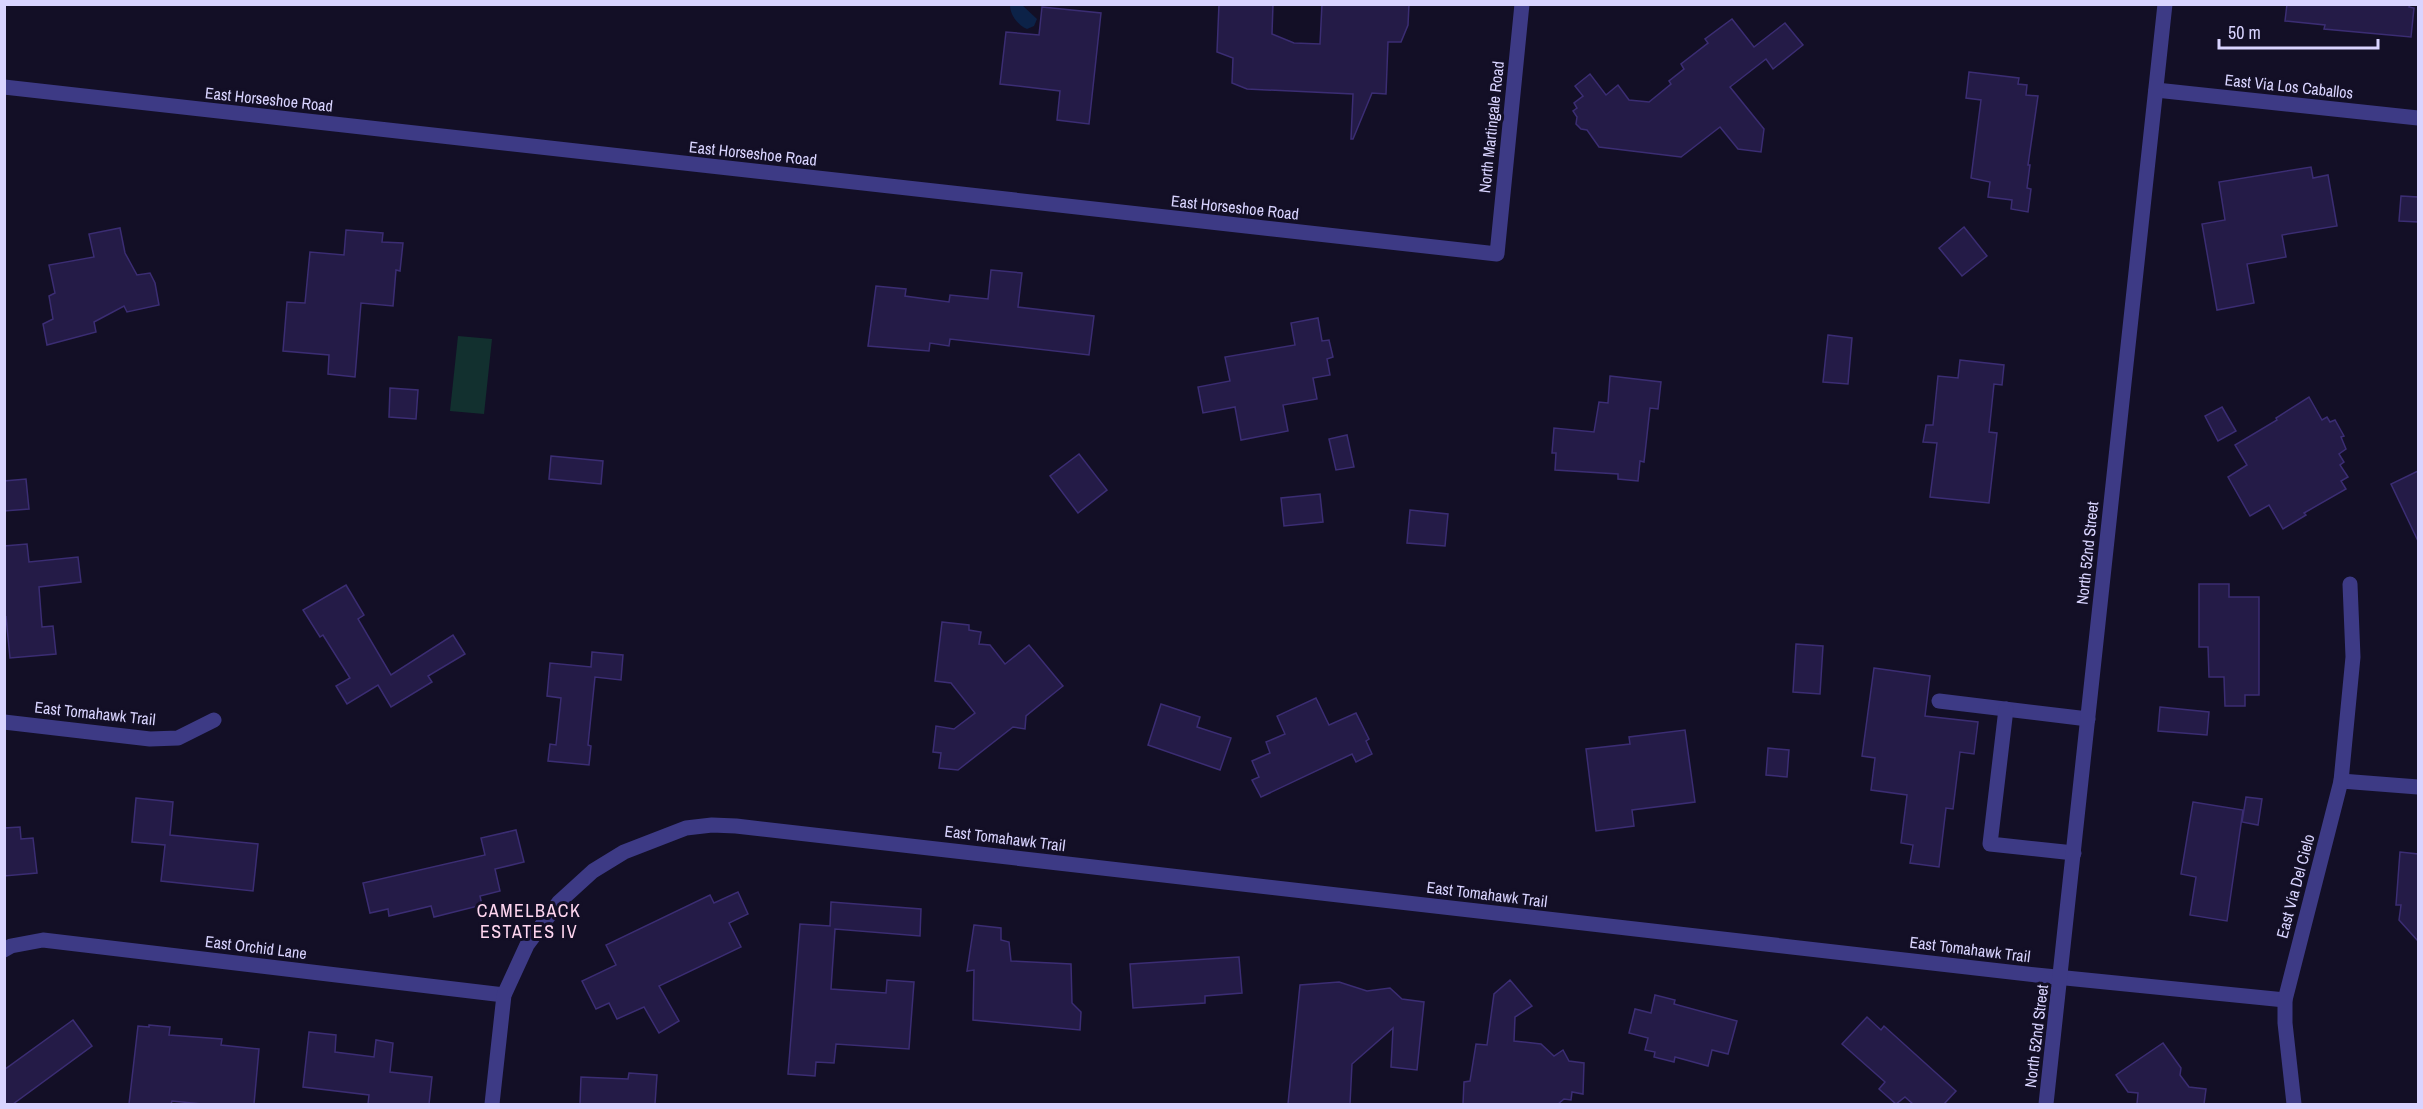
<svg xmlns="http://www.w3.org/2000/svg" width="2423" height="1109" font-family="'Archivo Narrow',sans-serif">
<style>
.green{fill:#12302f}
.water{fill:#0c2248}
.building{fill:#241b47;stroke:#3b2d73;stroke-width:1.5}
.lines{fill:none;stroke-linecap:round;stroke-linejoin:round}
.minor{stroke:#3d3a85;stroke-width:15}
.labels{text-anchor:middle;stroke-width:6;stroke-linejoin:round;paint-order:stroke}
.street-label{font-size:16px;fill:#d9d4ff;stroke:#130f26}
.neighbourhood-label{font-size:18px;letter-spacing:1.5px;fill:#ffd6f0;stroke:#130f26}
</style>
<rect width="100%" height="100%" fill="#130f26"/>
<polygon class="green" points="458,336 492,339 484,414 450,411"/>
<path class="water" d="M1010,5h12l15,14 -3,7 -7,3c-10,-4 -17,-15 -17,-24z"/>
<g class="building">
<polygon points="1219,4 1273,4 1272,34 1294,43 1320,44 1322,4 1409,4 1408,25 1401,42 1388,42 1386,94 1372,93 1353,139 1351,139 1353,94 1247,89 1232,83 1233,58 1217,52"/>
<polygon points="2287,4 2410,4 2409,7 2414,8 2411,37 2324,29 2325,25 2285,21"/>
<polygon points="1042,7 1101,13 1089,124 1057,120 1060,91 1000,84 1006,32 1039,35"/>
<polygon points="1732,19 1754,47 1785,23 1803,45 1773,69 1766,59 1730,87 1764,129 1761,152 1738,149 1720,127 1681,157 1599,147 1587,130 1581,129 1576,124 1577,117 1573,111 1577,108 1574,103 1583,96 1575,86 1590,74 1606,95 1618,85 1629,100 1649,102 1671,84 1669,81 1684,69 1681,64 1708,43 1705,39"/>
<polygon points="1969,72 2019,78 2018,84 2027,85 2026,95 2038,96 2028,165 2030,165 2027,188 2031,189 2028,212 2011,209 2012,200 1988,197 1990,182 1971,178 1981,100 1966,98"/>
<polygon points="2311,167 2313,178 2328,175 2337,226 2282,235 2286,257 2247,264 2254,303 2217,310 2202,224 2225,220 2219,182"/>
<polygon points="2401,196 2418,197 2418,222 2399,221"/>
<polygon points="1964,227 1987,256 1962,276 1939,248"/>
<polygon points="120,228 125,253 137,275 150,273 155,283 159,305 127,312 124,306 94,322 96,332 47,345 43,324 53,319 49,296 55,293 49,265 94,257 89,234"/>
<polygon points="346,230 383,233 382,242 403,243 400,271 396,270 393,306 361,303 355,377 328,374 329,355 283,351 287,302 305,303 310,252 344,255"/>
<polygon points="991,270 1022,273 1018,307 1094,316 1089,355 950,339 949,346 930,343 929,351 868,346 876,286 906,289 905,296 949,302 950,295 988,299"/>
<polygon points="1318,318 1322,341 1329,340 1333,357 1327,359 1330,375 1313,378 1317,399 1283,405 1288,431 1241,440 1235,407 1203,413 1198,387 1230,381 1225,357 1295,345 1291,323"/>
<polygon points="1828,335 1852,338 1848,384 1823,382"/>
<polygon points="1960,360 2004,365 2002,385 1994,384 1989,432 1997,433 1989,503 1930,497 1937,443 1923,442 1926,425 1933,425 1938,376 1958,378"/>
<polygon points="1610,376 1661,382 1658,409 1650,408 1644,462 1640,461 1638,481 1618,479 1618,474 1555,470 1556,453 1552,453 1554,428 1594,432 1599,402 1608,403"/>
<polygon points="390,388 418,390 416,419 389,417"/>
<polygon points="2309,397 2322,420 2327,417 2330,422 2335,420 2344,436 2341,437 2346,449 2339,454 2344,462 2340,465 2348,477 2341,481 2346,489 2304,513 2306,515 2283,529 2269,505 2250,516 2228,477 2247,465 2235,445 2277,420 2276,418"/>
<polygon points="2222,407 2236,431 2218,441 2205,416"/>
<polygon points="1347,435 1354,467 1336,470 1329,439"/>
<polygon points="1079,454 1107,490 1078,513 1050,476"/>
<polygon points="551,456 603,461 601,484 549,479"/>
<polygon points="2418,471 2418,541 2391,484"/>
<polygon points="26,479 29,509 4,511 4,481"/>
<polygon points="1320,494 1323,522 1284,526 1281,498"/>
<polygon points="1410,510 1448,514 1445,546 1407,543"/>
<polygon points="27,544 29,562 78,557 81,582 39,587 42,627 53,626 56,654 10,658 6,617 4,618 4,546"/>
<polygon points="2199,584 2229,584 2229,597 2259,597 2259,695 2245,695 2245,706 2225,706 2224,677 2209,677 2208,647 2199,647"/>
<polygon points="346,585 364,615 358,619 391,675 453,635 465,654 428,676 432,682 391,707 378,685 347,704 336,686 350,678 323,635 320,637 303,610"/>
<polygon points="942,622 969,625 969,630 981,632 979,644 990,645 1005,664 1029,645 1063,686 1026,716 1025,729 1013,727 958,770 939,768 941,753 933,752 936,726 954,729 975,713 951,683 935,681"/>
<polygon points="1796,644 1823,646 1820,694 1793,692"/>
<polygon points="592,652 623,655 621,680 595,677 588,745 591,746 589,765 548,761 550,744 556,745 561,698 547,696 550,663 591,667"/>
<polygon points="1874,668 1930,676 1925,716 1978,722 1974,754 1960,752 1953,809 1946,808 1939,867 1910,863 1913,845 1901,843 1907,795 1871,790 1875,758 1862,756"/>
<polygon points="1316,698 1329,725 1356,713 1369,739 1366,741 1372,754 1356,762 1352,754 1261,797 1252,780 1259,777 1252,761 1270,753 1266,742 1285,734 1277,716"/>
<polygon points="1161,704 1200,717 1197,727 1231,738 1220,770 1148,745"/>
<polygon points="2160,707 2209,712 2207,735 2158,731"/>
<polygon points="1685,730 1695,802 1632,810 1634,826 1596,831 1586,749 1630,744 1629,737"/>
<polygon points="1768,748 1789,750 1787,777 1766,775"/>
<polygon points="2246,797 2262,799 2258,825 2242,822"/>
<polygon points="136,798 173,802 170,835 258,844 253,891 161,881 165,845 132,842"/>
<polygon points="2193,802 2243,810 2227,921 2190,915 2196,877 2181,874"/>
<polygon points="20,827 21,839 33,838 37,873 4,876 4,828"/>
<polygon points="516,830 524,862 495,869 500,891 480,896 482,905 434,917 431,906 389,916 388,909 370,913 363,883 485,855 481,838"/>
<polygon points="2400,852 2418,854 2418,941 2399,920 2401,905 2396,905"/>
<polygon points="738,892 748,914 729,923 741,947 659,986 679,1021 659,1033 644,1007 617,1019 609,1003 596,1009 582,981 616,965 606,945 710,895 714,903"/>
<polygon points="831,902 921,909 920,936 835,929 831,989 886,993 887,980 914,982 909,1049 836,1044 834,1063 816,1062 815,1076 788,1074 800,924 830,926"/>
<polygon points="974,925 1001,928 1001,940 1009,942 1011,961 1071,964 1072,1003 1081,1012 1080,1030 973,1020 974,970 967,971"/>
<polygon points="1239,957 1242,993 1205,996 1205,1003 1133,1008 1130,964"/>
<polygon points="1510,980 1532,1006 1515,1017 1514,1041 1541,1044 1554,1056 1563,1050 1569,1061 1584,1063 1583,1094 1572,1092 1571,1100 1564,1099 1558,1104 1463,1104 1464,1082 1470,1081 1476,1044 1487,1045 1494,994"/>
<polygon points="1339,982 1367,991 1390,988 1402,999 1424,1002 1417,1070 1391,1067 1393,1028 1352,1064 1350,1104 1288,1104 1300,985"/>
<polygon points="1655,995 1675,1000 1674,1004 1737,1021 1728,1054 1712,1050 1708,1066 1675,1057 1674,1062 1654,1057 1655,1052 1645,1050 1648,1038 1629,1033 1635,1009 1651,1013"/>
<polygon points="1867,1017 1881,1030 1884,1026 1956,1091 1944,1104 1913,1104 1905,1097 1896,1104 1879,1089 1885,1082 1842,1044"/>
<polygon points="73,1020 92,1046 13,1104 4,1104 4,1070"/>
<polygon points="149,1025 170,1027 169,1035 222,1039 221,1045 259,1049 254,1104 202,1104 172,1101 171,1104 129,1104 138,1026 149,1027"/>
<polygon points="309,1032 336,1035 335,1052 374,1057 376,1040 393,1043 390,1072 432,1077 429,1104 368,1104 369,1095 303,1087"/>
<polygon points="2163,1043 2181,1068 2180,1075 2189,1087 2206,1089 2204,1104 2137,1104 2138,1093 2128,1092 2116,1075"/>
<polygon points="629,1073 657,1075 655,1104 580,1104 581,1077 628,1079"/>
</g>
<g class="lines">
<g class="minor">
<polyline points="4,87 1497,254 1522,4"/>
<polyline points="2156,90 2418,118"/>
<polyline points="1939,701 2088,719"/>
<polyline points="2006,709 1990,844 2074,853"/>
<polyline points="4,722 150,739 178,738 214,720"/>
<polyline points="2341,781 2418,787"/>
<polyline points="4,950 11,946 43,940 504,995"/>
<polyline points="492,1104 504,995 527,945 559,902 593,871 624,852 686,828 712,825 736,826 2036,975 2285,1000"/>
<polyline points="2046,1104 2165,4"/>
<polyline points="2294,1104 2285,1023 2285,1000 2341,781 2353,657 2350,584"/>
</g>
</g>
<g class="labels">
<g class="street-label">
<text transform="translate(2289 86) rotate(6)" y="6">East Via Los Caballos</text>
<text transform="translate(269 99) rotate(6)" y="6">East Horseshoe Road</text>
<text transform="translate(1491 127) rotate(-84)" y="6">North Martingale Road</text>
<text transform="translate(753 153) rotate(6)" y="6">East Horseshoe Road</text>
<text transform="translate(1235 207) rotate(6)" y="6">East Horseshoe Road</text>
<text transform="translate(2087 553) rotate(-84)" y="6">North 52nd Street</text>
<text transform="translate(95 713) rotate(6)" y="6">East Tomahawk Trail</text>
<text transform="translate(1005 838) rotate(7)" y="6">East Tomahawk Trail</text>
<text transform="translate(2295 886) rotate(-75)" y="6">East Via Del Cielo</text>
<text transform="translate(1487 894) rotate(7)" y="6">East Tomahawk Trail</text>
<text transform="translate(256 947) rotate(7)" y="6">East Orchid Lane</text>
<text transform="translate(1970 949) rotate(7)" y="6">East Tomahawk Trail</text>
<text transform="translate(2036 1036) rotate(-83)" y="6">North 52nd Street</text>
</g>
<g class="neighbourhood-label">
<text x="529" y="917">CAMELBACK<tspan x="529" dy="21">ESTATES IV</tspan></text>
</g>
</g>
<rect width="2423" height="1109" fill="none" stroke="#d9d4ff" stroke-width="12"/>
<path d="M2219 39v9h159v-9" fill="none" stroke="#d9d4ff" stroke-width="3"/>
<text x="2228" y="39" font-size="18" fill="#d9d4ff" stroke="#130f26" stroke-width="4.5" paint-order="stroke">50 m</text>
</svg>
